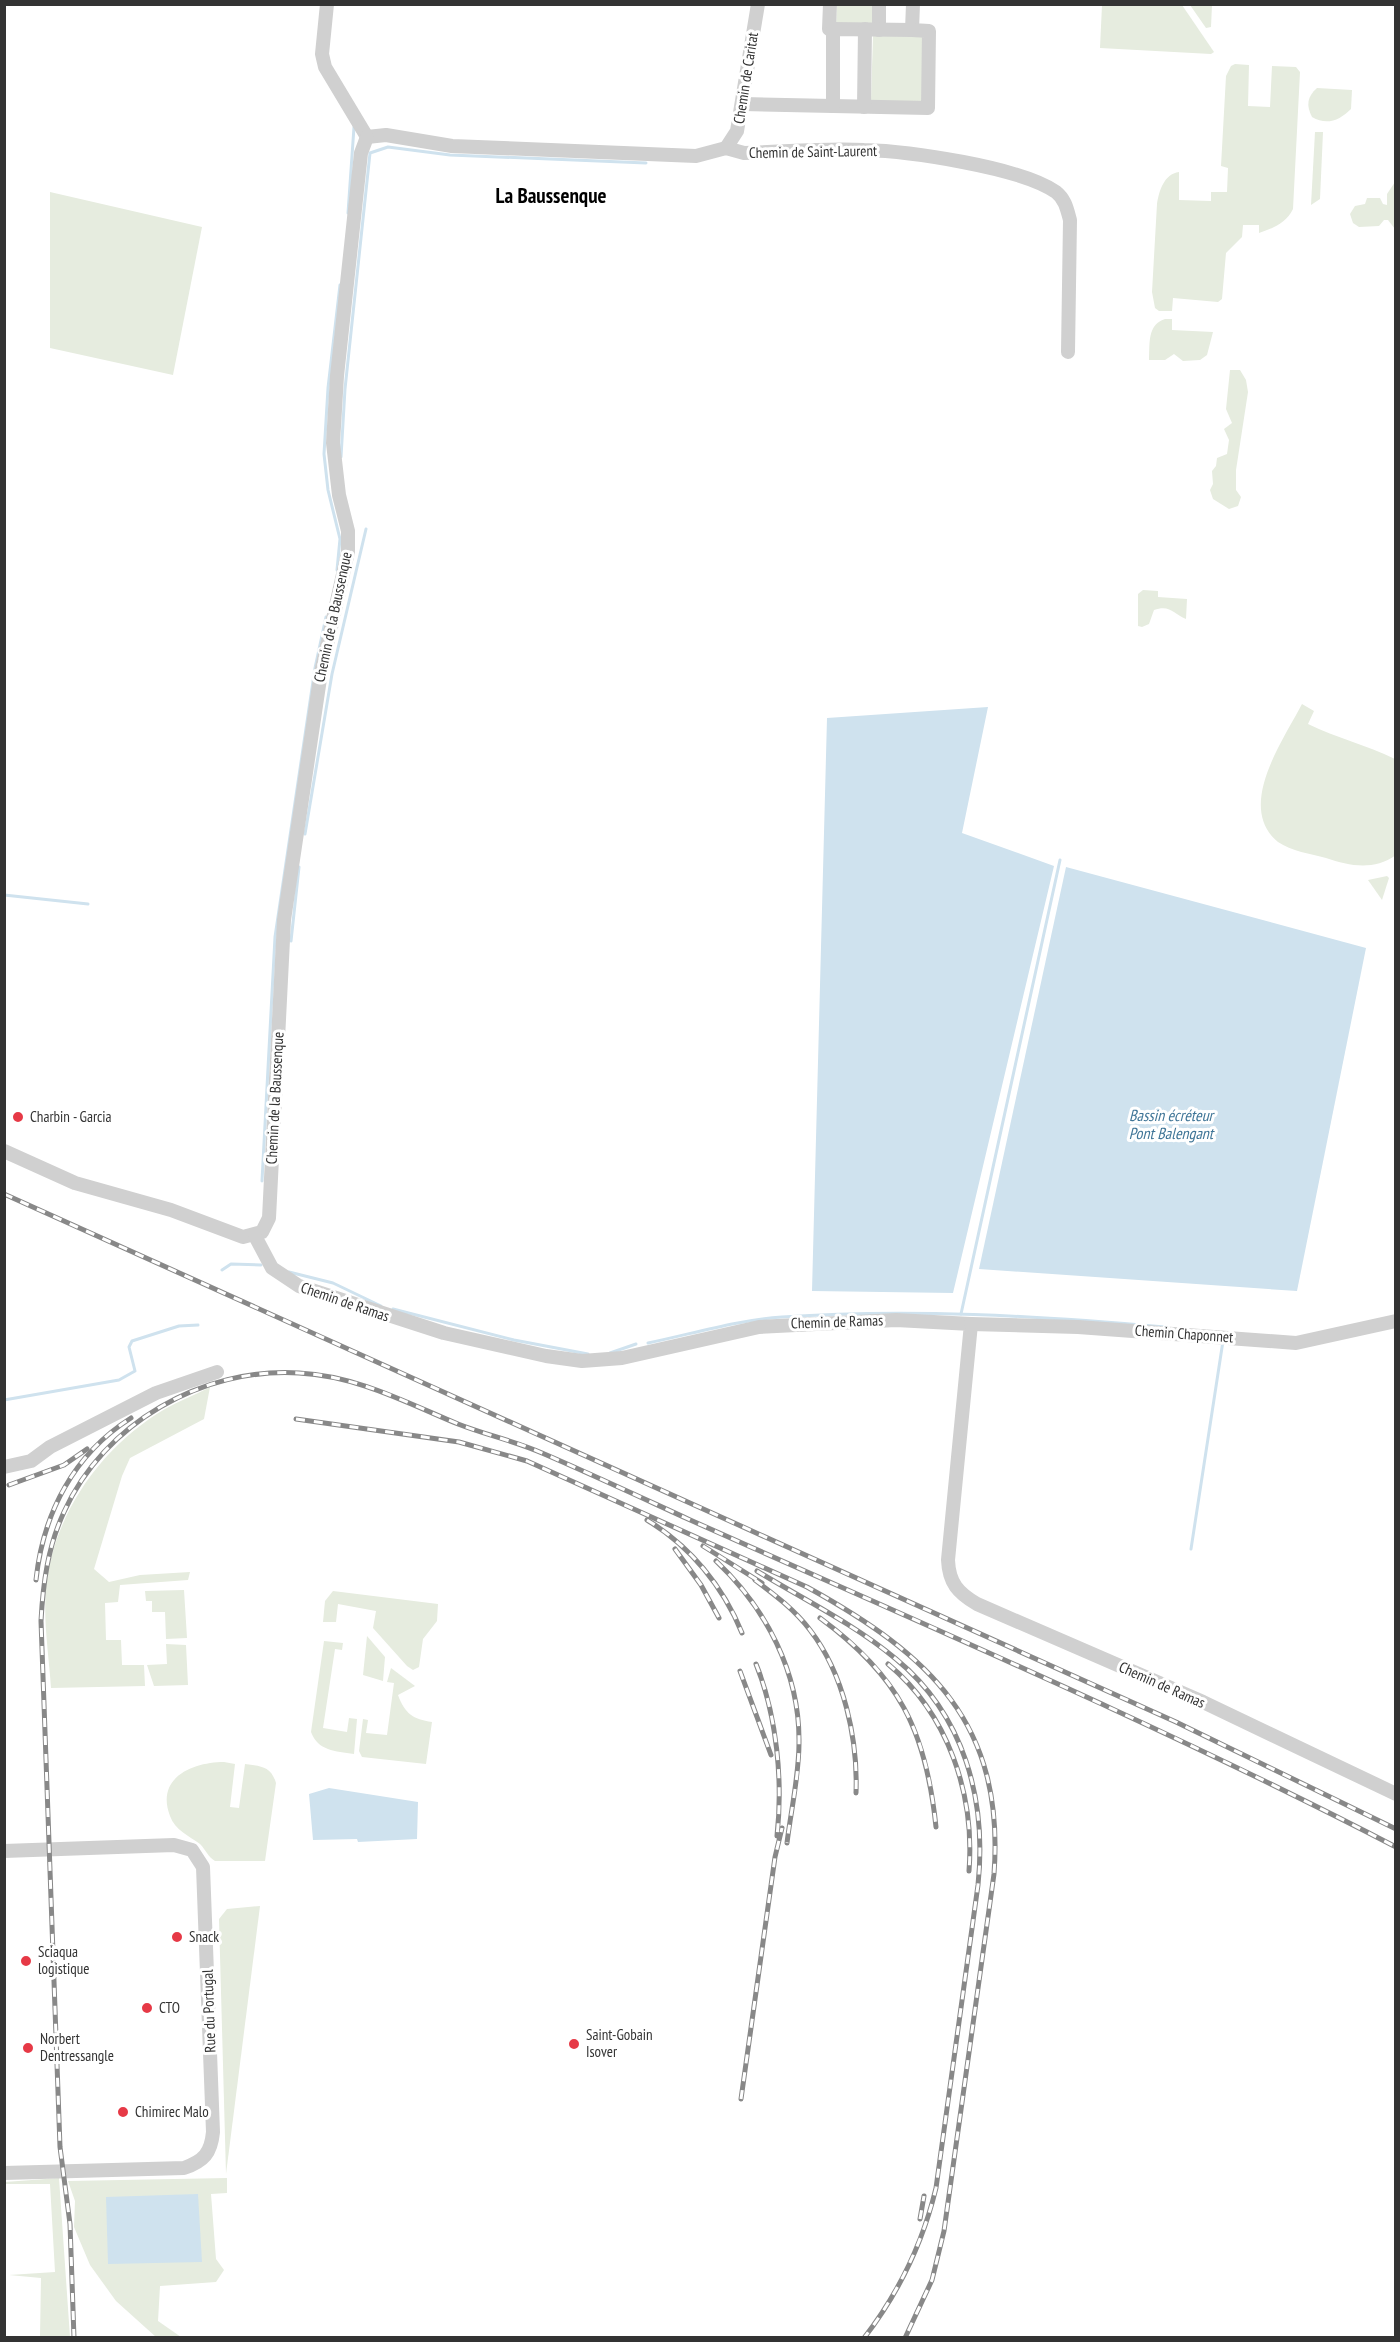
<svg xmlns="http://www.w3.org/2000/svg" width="1400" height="2342" font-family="'PT Sans Narrow',sans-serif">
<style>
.green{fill:#e6ecdf}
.water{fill:#cfe2ee}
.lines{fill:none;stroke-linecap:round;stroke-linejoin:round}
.stream{stroke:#cfe2ee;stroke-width:3}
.minor{stroke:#d0d0d0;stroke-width:14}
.rail-casing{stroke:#888;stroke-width:5}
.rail{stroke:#fff;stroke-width:3;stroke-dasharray:9;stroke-linecap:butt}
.poi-dot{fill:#e63946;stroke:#fff;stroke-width:2}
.labels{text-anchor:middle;stroke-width:6;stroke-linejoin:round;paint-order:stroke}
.street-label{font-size:15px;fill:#333;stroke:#fff}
.poi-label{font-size:15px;fill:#333;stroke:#fff;text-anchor:start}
.water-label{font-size:16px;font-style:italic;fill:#3f7597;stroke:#fff}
.district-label{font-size:21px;font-weight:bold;fill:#000;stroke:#fff}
</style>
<rect width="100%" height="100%" fill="#fff"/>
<g class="green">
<polygon points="837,5 875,5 875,25 836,25"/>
<polygon points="1102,5 1182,5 1214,52 1211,54 1100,48"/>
<polygon points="1190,5 1212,5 1211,27 1206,28"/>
<polygon points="873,35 923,35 922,102 871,101"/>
<path d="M1235,64l14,1 -1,41 22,1 2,-41 24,1 4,5 -7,137c-7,14 -19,19 -34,24v-8h-16l-1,12 -16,16 -4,46 -4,3 -45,-4 -1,13h-13l-4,-3 -3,-16 5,-88c2,-13 7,-30 22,-32v28l32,1v-9h16l1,-24 -7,-2 5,-90 5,-10z"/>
<path d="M1317,88l35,2 -1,19c-11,11 -24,17 -39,8 -6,-12 -5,-20 5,-29z"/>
<polygon points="1315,132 1323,132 1320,199 1311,205"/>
<polygon points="1395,182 1395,229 1388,220 1384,220 1379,226 1359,227 1353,223 1350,214 1355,206 1365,204 1367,198 1380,198 1383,204 1387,205 1387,194"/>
<polygon points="50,192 202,227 173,375 50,348"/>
<path d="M1165,319h7v11l41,2 -6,23 -7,5 -17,1 -9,-7 -9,6h-16c1,-17 -2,-35 16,-41z"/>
<polygon points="1230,370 1240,370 1246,380 1248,392 1236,470 1236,490 1241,497 1238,506 1229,509 1213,499 1210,490 1213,484 1212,471 1216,466 1217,458 1227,454 1229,440 1224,429 1232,423 1226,409"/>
<path d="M1143,590l15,1v6l29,2 -1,20c-12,-5 -16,-15 -32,-9l-5,14 -7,3 -4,-1v-32z"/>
<path d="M1302,704l12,7 -6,13c29,14 58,21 87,35l1,96c-23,16 -46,11 -70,3 -15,-4 -35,-7 -48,-16 -43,-35 6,-103 24,-138z"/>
<polygon points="1387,876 1389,878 1382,900 1368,880"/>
<path d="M210,1387l-6,32 -74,39 -8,18 -28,93 15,13 31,-7 50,-3 -2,8 -68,5 -2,17 -13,1 1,37h15l1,25h22l1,21 -94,2c-2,-32 -8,-67 -5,-100 7,-74 56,-142 119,-179 14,-8 30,-14 45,-22z"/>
<polygon points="184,1590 187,1638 166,1639 165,1612 152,1612 152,1601 146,1601 145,1591"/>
<polygon points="333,1591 438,1604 437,1621 423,1639 419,1667 413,1670 407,1666 373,1628 376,1611 338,1604 336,1622 323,1622 325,1601"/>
<polygon points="367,1636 385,1657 383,1681 363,1675"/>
<path d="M324,1641l19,2 -1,7 -7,-1 -12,79 24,4 2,-14 8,1 -3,35c-19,-3 -36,-3 -43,-22z"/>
<polygon points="166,1644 186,1645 188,1685 154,1686 147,1665 167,1664"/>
<path d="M391,1668l24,18 -17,9c7,19 15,24 34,27l-6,42 -64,-7 -3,-6 4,-32 5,1 -2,13 21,2 7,-52 -7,-1z"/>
<path d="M224,1762l11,2 -5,43 9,1 6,-44c16,2 26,2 31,19l-11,78h-50c-7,-4 -9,-11 -15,-17 -11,-8 -25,-14 -30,-28 -15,-39 24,-54 54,-54z"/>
<polygon points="260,1906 226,2174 219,1919 227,1909"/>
<polygon points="59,2178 70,2337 40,2337 41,2278 9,2275 55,2272 50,2184 5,2184 5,2182"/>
<polygon points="227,2178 227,2193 211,2194 216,2259 224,2270 216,2282 160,2286 158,2321 181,2337 156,2337 116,2301 90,2265 74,2227 75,2201 68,2181"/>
</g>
<g class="water">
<polygon points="988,707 962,833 1054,866 953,1293 812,1291 827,718"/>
<polygon points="1066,867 1366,948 1297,1291 979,1269"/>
<polygon points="329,1788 418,1802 417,1839 358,1842 357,1839 313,1840 309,1794"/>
<polygon points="198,2194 202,2262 108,2264 106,2197"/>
</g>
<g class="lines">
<g class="stream">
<polyline points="348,213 354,127"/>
<polyline points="341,457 345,389 370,153 388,147 450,155 646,163"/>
<polyline points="337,570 340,539 328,490 324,454 328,388 340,285"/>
<polyline points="305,834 332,674 366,529"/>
<polyline points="4,895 88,904"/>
<polyline points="291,941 299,867"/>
<polyline points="262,1181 275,937 315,668 326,617"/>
<polyline points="222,1270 231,1264 261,1265"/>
<polyline points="289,1272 333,1283 381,1306"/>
<polyline points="393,1309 514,1340 588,1354"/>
<polyline points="961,1314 1060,860"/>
<path d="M648,1343c44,-9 89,-23 134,-26 127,-9 256,-1 383,10"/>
<polyline points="610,1353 636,1344"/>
<polyline points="4,1400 119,1380 135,1371 129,1347 132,1341 179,1326 198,1325"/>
<polyline points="1191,1549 1223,1341"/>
</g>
<g class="minor">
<polyline points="327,4 322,54 325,67 367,137"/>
<polyline points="830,4 829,29 833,29"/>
<polyline points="879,30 879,4"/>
<polyline points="743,104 928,108 929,31 912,30 913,4"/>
<polyline points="833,106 833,29 912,30"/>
<polyline points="864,107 865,29"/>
<path d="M367,137l19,-2 66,11 244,10 30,-8 18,5c40,-1 80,-5 120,-3 44,1 156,17 192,42 9,7 11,17 14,28l-2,132"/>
<polyline points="726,148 737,131 758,4"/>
<polyline points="4,1151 75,1183 171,1210 243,1237 262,1232 269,1218 284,920 321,672 348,552 348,531 339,495 333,443 337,376 361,153 367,137"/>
<path d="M255,1236l17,32 27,18 145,47 102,23 36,5 40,-3 137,-31 137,-7 75,4 -23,236c1,23 10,33 29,44l226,98 193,92"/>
<polyline points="971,1324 1078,1327 1296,1343 1396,1321"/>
<polyline points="4,1467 31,1461 50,1447 156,1393 217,1372"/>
<path d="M4,1851l170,-6 18,5 11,17 10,265c-2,21 -9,29 -29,36l-180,5"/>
</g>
<defs>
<g id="rail">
<polyline points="4,1194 1176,1722 1396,1829"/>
<path d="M296,1419l163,23 68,19 280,126c123,68 198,136 187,287l-50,357 -12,49 -27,58"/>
<polyline points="9,1485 64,1465 87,1449"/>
<path d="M647,1520c43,26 76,66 95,113"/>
<polyline points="703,1546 762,1583"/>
<polyline points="675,1549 701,1585 719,1618"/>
<path d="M716,1561c50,47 84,112 83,182 0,33 -8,67 -12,100"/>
<path d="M757,1571c46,28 97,53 139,88 68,56 91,140 82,226l-42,303c-13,54 -38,106 -72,150"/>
<path d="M36,1580c7,-67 38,-126 95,-162"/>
<path d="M755,1580c20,15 40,30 55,50 34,44 48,109 46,163"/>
<path d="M820,1618c79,58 106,112 116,209"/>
<path d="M756,1664c21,52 27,117 21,172"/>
<path d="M888,1664c60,50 87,130 81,207"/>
<polyline points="740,1671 771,1755"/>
<polyline points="741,2099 775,1857 782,1828"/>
<polyline points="920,2219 924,2196"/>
<path d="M74,2338l-4,-114 -10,-77 -19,-526c2,-38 7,-75 23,-109 40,-89 139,-145 235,-139 58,3 106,29 159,51 28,11 57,17 84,29 49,21 98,44 146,66 237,106 477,208 708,328"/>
</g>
</defs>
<use href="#rail" class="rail-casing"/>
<use href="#rail" class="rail"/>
</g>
<g class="poi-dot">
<circle cx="18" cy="1117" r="6"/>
<circle cx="177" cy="1937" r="6"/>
<circle cx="26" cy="1961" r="6"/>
<circle cx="147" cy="2008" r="6"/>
<circle cx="574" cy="2044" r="6"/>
<circle cx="28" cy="2048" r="6"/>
<circle cx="123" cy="2112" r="6"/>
</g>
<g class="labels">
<g class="street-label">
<text transform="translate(746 78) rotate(-81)" y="5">Chemin de Caritat</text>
<text transform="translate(813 152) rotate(-1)" y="5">Chemin de Saint-Laurent</text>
<text transform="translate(333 617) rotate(-78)" y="5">Chemin de la Baussenque</text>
<text transform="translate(275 1098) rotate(-87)" y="5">Chemin de la Baussenque</text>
<text transform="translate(345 1302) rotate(19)" y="5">Chemin de Ramas</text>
<text transform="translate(837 1322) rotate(-2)" y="5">Chemin de Ramas</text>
<text transform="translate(1184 1334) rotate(4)" y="5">Chemin Chaponnet</text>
<text transform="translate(1162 1685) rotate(24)" y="5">Chemin de Ramas</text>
<text transform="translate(209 2011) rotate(-92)" y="5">Rue du Portugal</text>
</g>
<g class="poi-label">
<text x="30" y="1122">Charbin - Garcia</text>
<text x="189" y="1942">Snack</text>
<text x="38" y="1957">Sciaqua<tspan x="38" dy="17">logistique</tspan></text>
<text x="159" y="2013">CTO</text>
<text x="586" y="2040">Saint-Gobain<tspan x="586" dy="17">Isover</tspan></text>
<text x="40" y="2044">Norbert<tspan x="40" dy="17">Dentressangle</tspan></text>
<text x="135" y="2117">Chimirec Malo</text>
</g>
<g class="water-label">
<text x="1171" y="1121">Bassin écréteur<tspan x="1171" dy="18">Pont Balengant</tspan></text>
</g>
<g class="district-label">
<text x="551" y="203">La Baussenque</text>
</g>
</g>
<rect width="1400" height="2342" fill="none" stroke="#333333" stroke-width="12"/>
</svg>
